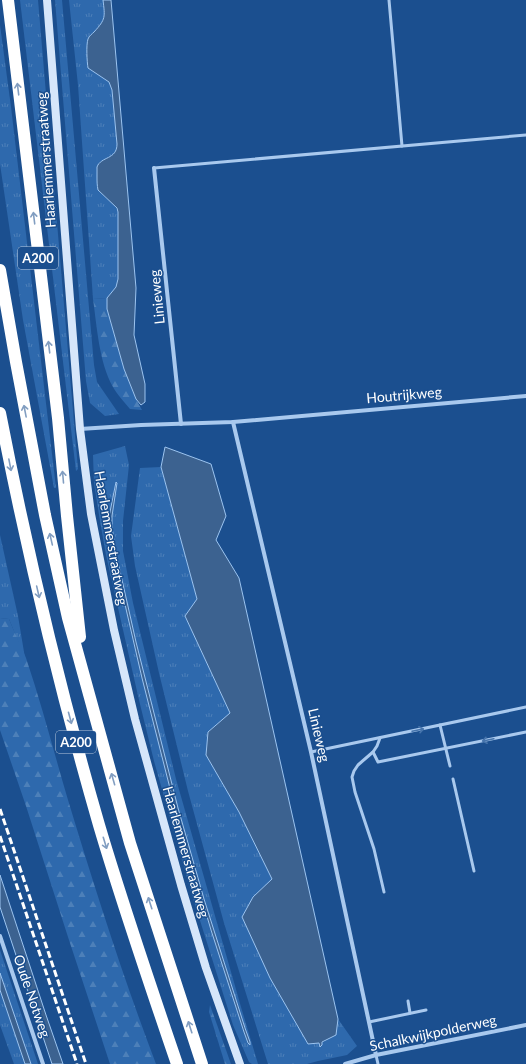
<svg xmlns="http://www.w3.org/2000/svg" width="526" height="1064" font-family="Lato,sans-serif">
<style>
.grass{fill:url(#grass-tufts)}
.forest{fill:url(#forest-firs)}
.water{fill:#3c6290;stroke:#9cc4f0}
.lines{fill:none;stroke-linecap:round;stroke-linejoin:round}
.service{stroke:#a9c9ee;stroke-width:3}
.minor{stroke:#a9c9ee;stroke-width:4}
.secondary{stroke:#d6e6fa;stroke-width:8}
.motorway{stroke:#fff;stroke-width:12}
.rail{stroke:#fff;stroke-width:3;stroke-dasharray:7 3;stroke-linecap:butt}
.oneway{stroke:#829ec1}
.oneway2{stroke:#4674ac}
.labels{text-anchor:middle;stroke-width:3;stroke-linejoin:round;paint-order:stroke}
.shield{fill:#1b4f8f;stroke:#bbcadd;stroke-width:1}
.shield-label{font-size:13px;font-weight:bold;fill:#fff}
.street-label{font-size:14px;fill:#fff;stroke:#1b4f8f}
</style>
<defs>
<pattern id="grass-tufts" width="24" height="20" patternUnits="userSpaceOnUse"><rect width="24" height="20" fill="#2e69ad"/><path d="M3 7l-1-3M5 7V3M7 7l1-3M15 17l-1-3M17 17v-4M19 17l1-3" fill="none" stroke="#4d80b9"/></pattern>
<pattern id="forest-firs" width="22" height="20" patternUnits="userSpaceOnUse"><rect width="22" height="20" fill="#2e69ad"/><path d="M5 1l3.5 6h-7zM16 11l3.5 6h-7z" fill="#4d80b9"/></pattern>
</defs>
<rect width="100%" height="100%" fill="#1b4f8f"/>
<g class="grass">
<polygon points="20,0 38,0 78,469 76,471"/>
<polygon points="55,0 62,0 94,365 97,382 119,414 105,416 90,403 86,381"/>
<path d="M69,0h34c2,17 3,19 -9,32 -2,2 -5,4 -6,7 -2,6 -1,23 0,29l21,14 3,8 5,54c0,13 -10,12 -18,20 -3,3 -2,8 -2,12 0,3 0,7 0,9 2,12 18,16 21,27v67l-2,8 -9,11 -14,1 -15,-214z"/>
<polygon points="0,25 11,107 56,488 54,488 23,320 0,164"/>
<polygon points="125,446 129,465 123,521 123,551 133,603 176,779 241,1007 258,1064 252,1064 249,1062 233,1025 191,892 154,761 139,700 106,555 100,521 94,483 93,455"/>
<polygon points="161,467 197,599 185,616 230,713 208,732 206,755 239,812 272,879 253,897 320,1046 322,1045 322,1043 335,1035 338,1019 357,1046 347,1055 318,1061 307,1064 268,1064 224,923 188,791 159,673 135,566 131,536 140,468"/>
<polygon points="0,535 18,616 25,658 9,619 0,618"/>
<polygon points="0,950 38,1064 31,1064 0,973"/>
<polygon points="0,990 25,1064 14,1064 0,1025"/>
</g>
<g class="forest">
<path d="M107,298c0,14 4,26 8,39 7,25 14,51 27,73l-12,-1c-6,-7 -13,-15 -17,-22 -14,-25 -16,-60 -20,-88z"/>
<path d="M0,618l9,1c5,13 12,26 17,39 16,47 28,95 42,142 27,89 55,177 88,264h-46l-42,-127 -42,-131 -26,-76z"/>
<polygon points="210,1005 231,1064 225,1064 209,1012"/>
</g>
<g class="water">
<path d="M103,0h8l25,288 -2,47 11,49v18l-4,3 -5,-6 -12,-30 -17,-60v-11l9,-11 2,-8v-67l-1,-4 -19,-18c-1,-5 -1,-9 -1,-13 0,-3 0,-7 0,-10 4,-11 20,-7 20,-23l-5,-54 -3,-8 -21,-14c-1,-6 -2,-23 0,-29 1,-3 4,-5 6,-7 12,-13 11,-15 9,-32z"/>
<polygon points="165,447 211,464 226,516 216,540 239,578 338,1019 336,1035 322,1042 322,1045 320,1047 319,1043 308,1044 270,978 242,917 253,897 272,879 239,812 206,755 208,732 230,713 185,616 197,599 161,467"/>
<polygon points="116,482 117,483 112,516 112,527 116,553 136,642 178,808 204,899 245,1028 250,1042 250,1045 248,1043 244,1032 211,930 175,808 142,678 111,544 109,527 109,517"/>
<polygon points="0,875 46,1015 63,1064 52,1064 0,907"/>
<polygon points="0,973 31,1064 25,1064 0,990"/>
</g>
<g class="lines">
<g class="service">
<polyline points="389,0 402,146"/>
<polyline points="154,168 526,135"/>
<polyline points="440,725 450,766"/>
<polyline points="380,738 377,746 373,752 358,765 354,771 352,777 355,792 374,849 384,892"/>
<polyline points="311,752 526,707"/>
<polyline points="373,752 378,762 526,732"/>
<polyline points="453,779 474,871"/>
<polyline points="408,1001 410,1013"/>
<polyline points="369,1022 426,1010"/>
<polyline points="376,1055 378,1064"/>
</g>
<g class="minor">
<polyline points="154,168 181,424"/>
<polyline points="233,422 311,752 376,1055"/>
<polyline points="80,429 141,425 233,422 526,396"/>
<polyline points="0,936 43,1064"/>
<polyline points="345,1064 376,1055 526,1025"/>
</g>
<polyline class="secondary" points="47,0 80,429 91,514 114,630 135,719 181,885 206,968 240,1064"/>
<g class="motorway">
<polyline points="8,0 58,418 67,516 80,637"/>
<polyline points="0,270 16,362 45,515 68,618 130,843 202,1064"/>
<path d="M0,413c27,139 60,277 99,412 24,81 51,160 78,239"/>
</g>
<g class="rail">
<polyline points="0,809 86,1064"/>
<polyline points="0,836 77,1064"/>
</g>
</g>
<defs><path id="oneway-shaft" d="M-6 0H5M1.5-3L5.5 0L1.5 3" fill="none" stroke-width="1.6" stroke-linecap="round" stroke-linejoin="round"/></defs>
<g class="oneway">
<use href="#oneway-shaft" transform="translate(18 89) rotate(-97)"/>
<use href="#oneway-shaft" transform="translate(34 218) rotate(-97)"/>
<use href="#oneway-shaft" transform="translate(49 347) rotate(-97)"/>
<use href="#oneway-shaft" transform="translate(25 411) rotate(-101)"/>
<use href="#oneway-shaft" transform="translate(10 465) rotate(79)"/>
<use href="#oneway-shaft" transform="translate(63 477) rotate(-95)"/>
<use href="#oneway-shaft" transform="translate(51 539) rotate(-103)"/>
<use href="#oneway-shaft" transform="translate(38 592) rotate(77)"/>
<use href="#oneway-shaft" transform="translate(70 718) rotate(75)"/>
<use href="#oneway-shaft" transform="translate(113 779) rotate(-106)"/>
<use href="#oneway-shaft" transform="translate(105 843) rotate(73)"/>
<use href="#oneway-shaft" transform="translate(150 903) rotate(-108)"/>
<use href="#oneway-shaft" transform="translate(190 1027) rotate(-108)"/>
</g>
<g class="oneway2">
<use href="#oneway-shaft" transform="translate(418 730) rotate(-12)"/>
<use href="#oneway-shaft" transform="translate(488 740) rotate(168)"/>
</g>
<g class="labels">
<g class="shield">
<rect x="18" y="247" width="40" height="22" rx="3"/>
<rect x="56" y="731" width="40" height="22" rx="3"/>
</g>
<g class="shield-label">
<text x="38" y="263">A200</text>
<text x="76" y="747">A200</text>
</g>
<g class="street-label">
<text transform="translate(46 160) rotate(-94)" y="5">Haarlemmerstraatweg</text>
<text transform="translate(157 297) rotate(-96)" y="5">Linieweg</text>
<text transform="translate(404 395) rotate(-5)" y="5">Houtrijkweg</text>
<text transform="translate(111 538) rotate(80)" y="5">Haarlemmerstraatweg</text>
<text transform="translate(319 735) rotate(77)" y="5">Linieweg</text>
<text transform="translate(186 852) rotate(74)" y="5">Haarlemmerstraatweg</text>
<text transform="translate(32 996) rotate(71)" y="5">Oude Notweg</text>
<text transform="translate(433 1033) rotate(-12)" y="5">Schalkwijkpolderweg</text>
</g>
</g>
</svg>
